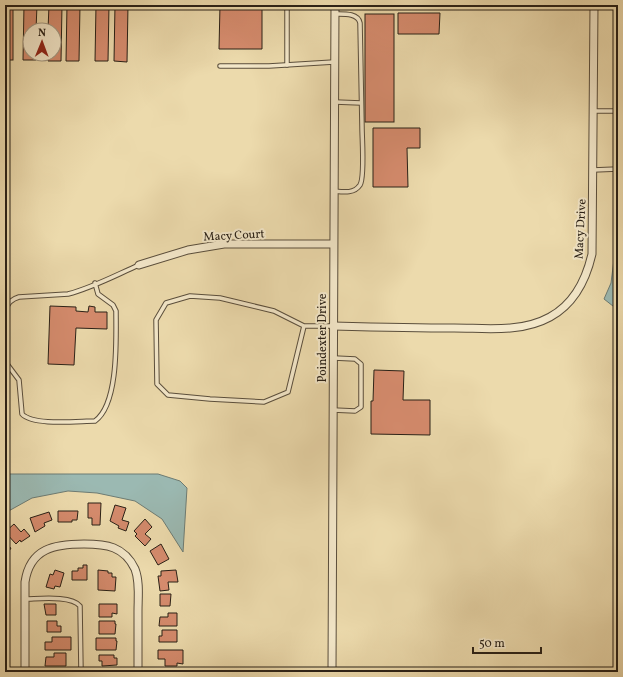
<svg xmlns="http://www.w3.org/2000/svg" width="623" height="677" font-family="Vollkorn,serif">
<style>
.water{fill:#9bb9b2;stroke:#6d7c74}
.building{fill:#d58b6d;stroke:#292016}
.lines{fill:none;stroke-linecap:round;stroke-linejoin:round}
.lane-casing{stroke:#5a4e3c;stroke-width:5.5}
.street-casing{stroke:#5a4e3c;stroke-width:9}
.lane{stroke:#f3e7c9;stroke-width:3.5}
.street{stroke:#f3e7c9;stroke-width:7}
.labels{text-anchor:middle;stroke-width:4;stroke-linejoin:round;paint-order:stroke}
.street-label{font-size:12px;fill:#292016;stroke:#f3e7c9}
</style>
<rect width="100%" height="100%" fill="#ecdaac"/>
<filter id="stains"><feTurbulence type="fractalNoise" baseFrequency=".005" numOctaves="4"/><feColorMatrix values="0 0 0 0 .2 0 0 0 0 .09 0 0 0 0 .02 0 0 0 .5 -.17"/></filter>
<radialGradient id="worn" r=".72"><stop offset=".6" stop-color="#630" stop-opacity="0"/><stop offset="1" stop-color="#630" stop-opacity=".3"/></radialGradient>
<g class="water">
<polygon points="618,228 618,310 604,299 611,283"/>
<polygon points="5,474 158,474 180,481 187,488 183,552 162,519 135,501 97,493 68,491 32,498 5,513"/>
</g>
<g class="building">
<rect x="5" y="5" width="8" height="55"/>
<polygon points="24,5 37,5 36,30 30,30 30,54 36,54 36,60 23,60"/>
<polygon points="49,5 62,5 61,61 48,61 48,54 54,54 54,30 48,30"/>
<polygon points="67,5 80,5 79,61 66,61"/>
<polygon points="96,5 109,5 108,61 95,61"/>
<polygon points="115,5 128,5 127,62 114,61"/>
<polygon points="220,5 262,5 262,49 219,49"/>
<polygon points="398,13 440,13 439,34 398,34"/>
<rect x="365" y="14" width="29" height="108"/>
<polygon points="373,128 420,128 420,148 407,148 408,187 373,187"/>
<polygon points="50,306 76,307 76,311 88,312 89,306 95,307 95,312 107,312 107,329 76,328 74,365 48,364"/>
<polygon points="374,370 404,371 403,400 430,400 430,435 371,434 371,401 373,401"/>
<polygon points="88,503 101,503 100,525 92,525 92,518 88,518"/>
<polygon points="115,505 126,508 122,520 129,522 126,531 118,528 119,526 110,521"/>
<polygon points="58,511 78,511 77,520 72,520 72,522 58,522"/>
<polygon points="49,512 52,520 44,523 45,526 35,532 30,518"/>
<polygon points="145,519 152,527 145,534 151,539 145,546 135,536 137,534 134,531"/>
<polygon points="14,524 21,532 24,529 30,536 21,542 20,540 16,544 5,532"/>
<polygon points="161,544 169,559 158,565 150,551"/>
<polygon points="5,545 11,548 5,558"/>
<polygon points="83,565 87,565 87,580 72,580 72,571 78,571 78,568 83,568"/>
<polygon points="55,570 64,573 60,587 55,586 54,589 46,587 50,574 53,575"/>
<polygon points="98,570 108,571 108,573 112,573 112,577 116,577 115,591 98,590"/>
<polygon points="176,570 178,582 168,582 169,590 160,591 158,576 161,576 161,571"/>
<polygon points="160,594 171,594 170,606 160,606"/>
<polygon points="44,604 56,604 56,615 46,615"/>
<polygon points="99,604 117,604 117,614 112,613 112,617 99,617"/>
<polygon points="168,613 177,613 177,626 159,626 160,617 168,617"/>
<polygon points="47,621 57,621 57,626 61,626 61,632 47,632"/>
<polygon points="99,621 115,621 115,624 116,624 115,634 99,634"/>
<polygon points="162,630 177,630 177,642 159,642 159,636 162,636"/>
<polygon points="52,637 71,637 71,650 45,650 45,642 52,642"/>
<polygon points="96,638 116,638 116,641 117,641 116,650 96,650"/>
<polygon points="158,650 183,650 183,664 177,663 177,666 165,666 165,659 158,659"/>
<polygon points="54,653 66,653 66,666 45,666 46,657 54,657"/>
<polygon points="99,655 114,655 114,658 117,658 117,665 102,666 102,661 99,661"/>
</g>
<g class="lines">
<defs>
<g id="lane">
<polyline points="594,5 618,6"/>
<polyline points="287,65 287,5"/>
<polyline points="220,66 269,66 334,62"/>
<polyline points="335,102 361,103"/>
<polyline points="593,111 618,111"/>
<polyline points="593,170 618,169"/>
<path d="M334,191c9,1 20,3 26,-6 5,-8 2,-46 2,-58 -1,-35 -1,-69 -2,-104 -2,-10 -16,-9 -25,-9"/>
<path d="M95,283l3,11 15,11 3,6c0,27 3,93 -21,110 -17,0 -62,5 -73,-7l-3,-34 -12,-16 -1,-55c2,-7 6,-10 13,-12l49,-3c24,-6 48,-19 71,-29"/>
<polyline points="304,326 288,392 264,402 210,399 168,395 157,384 156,320 166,303 190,296 220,298 274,311 304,326 333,326"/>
<polyline points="333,410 355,411 361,407 361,364 355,359 334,358"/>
<path d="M25,599c13,0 46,-4 55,7l1,66"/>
</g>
<g id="street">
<polyline points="139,265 188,250 224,244 333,244"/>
<path d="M333,326c40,1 81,2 121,2 32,0 67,5 96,-11 24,-13 36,-37 42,-63l2,-249"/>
<polyline points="332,671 335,5"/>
<path d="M25,672v-90c5,-34 30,-38 59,-38 22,0 40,2 51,25 5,13 3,29 3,42 0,20 0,41 0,61"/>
</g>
</defs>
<use href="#lane" class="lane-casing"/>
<use href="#street" class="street-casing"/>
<use href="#lane" class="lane"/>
<use href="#street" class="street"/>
</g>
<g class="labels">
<g class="street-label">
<text transform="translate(580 229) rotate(-87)" y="4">Macy Drive</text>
<text transform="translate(234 235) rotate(-3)" y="4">Macy Court</text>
<text transform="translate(322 338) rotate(-90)" y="4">Poindexter Drive</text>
</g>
</g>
<rect width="623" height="677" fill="none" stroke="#ecdaac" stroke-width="20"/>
<rect x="6" y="6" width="611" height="665" fill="none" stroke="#292016" stroke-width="2"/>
<rect x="10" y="10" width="603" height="657" fill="none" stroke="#292016"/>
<g transform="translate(42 42) rotate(1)"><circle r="19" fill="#f3e7c9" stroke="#a29781"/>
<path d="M0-3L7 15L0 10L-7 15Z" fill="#8f2418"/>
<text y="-6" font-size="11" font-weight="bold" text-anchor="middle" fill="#292016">N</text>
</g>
<path d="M473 647v6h68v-6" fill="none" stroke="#292016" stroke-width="2"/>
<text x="479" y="647" font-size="12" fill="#292016" stroke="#f3e7c9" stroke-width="3" paint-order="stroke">50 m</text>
<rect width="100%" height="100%" filter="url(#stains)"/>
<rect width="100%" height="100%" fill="url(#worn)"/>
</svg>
